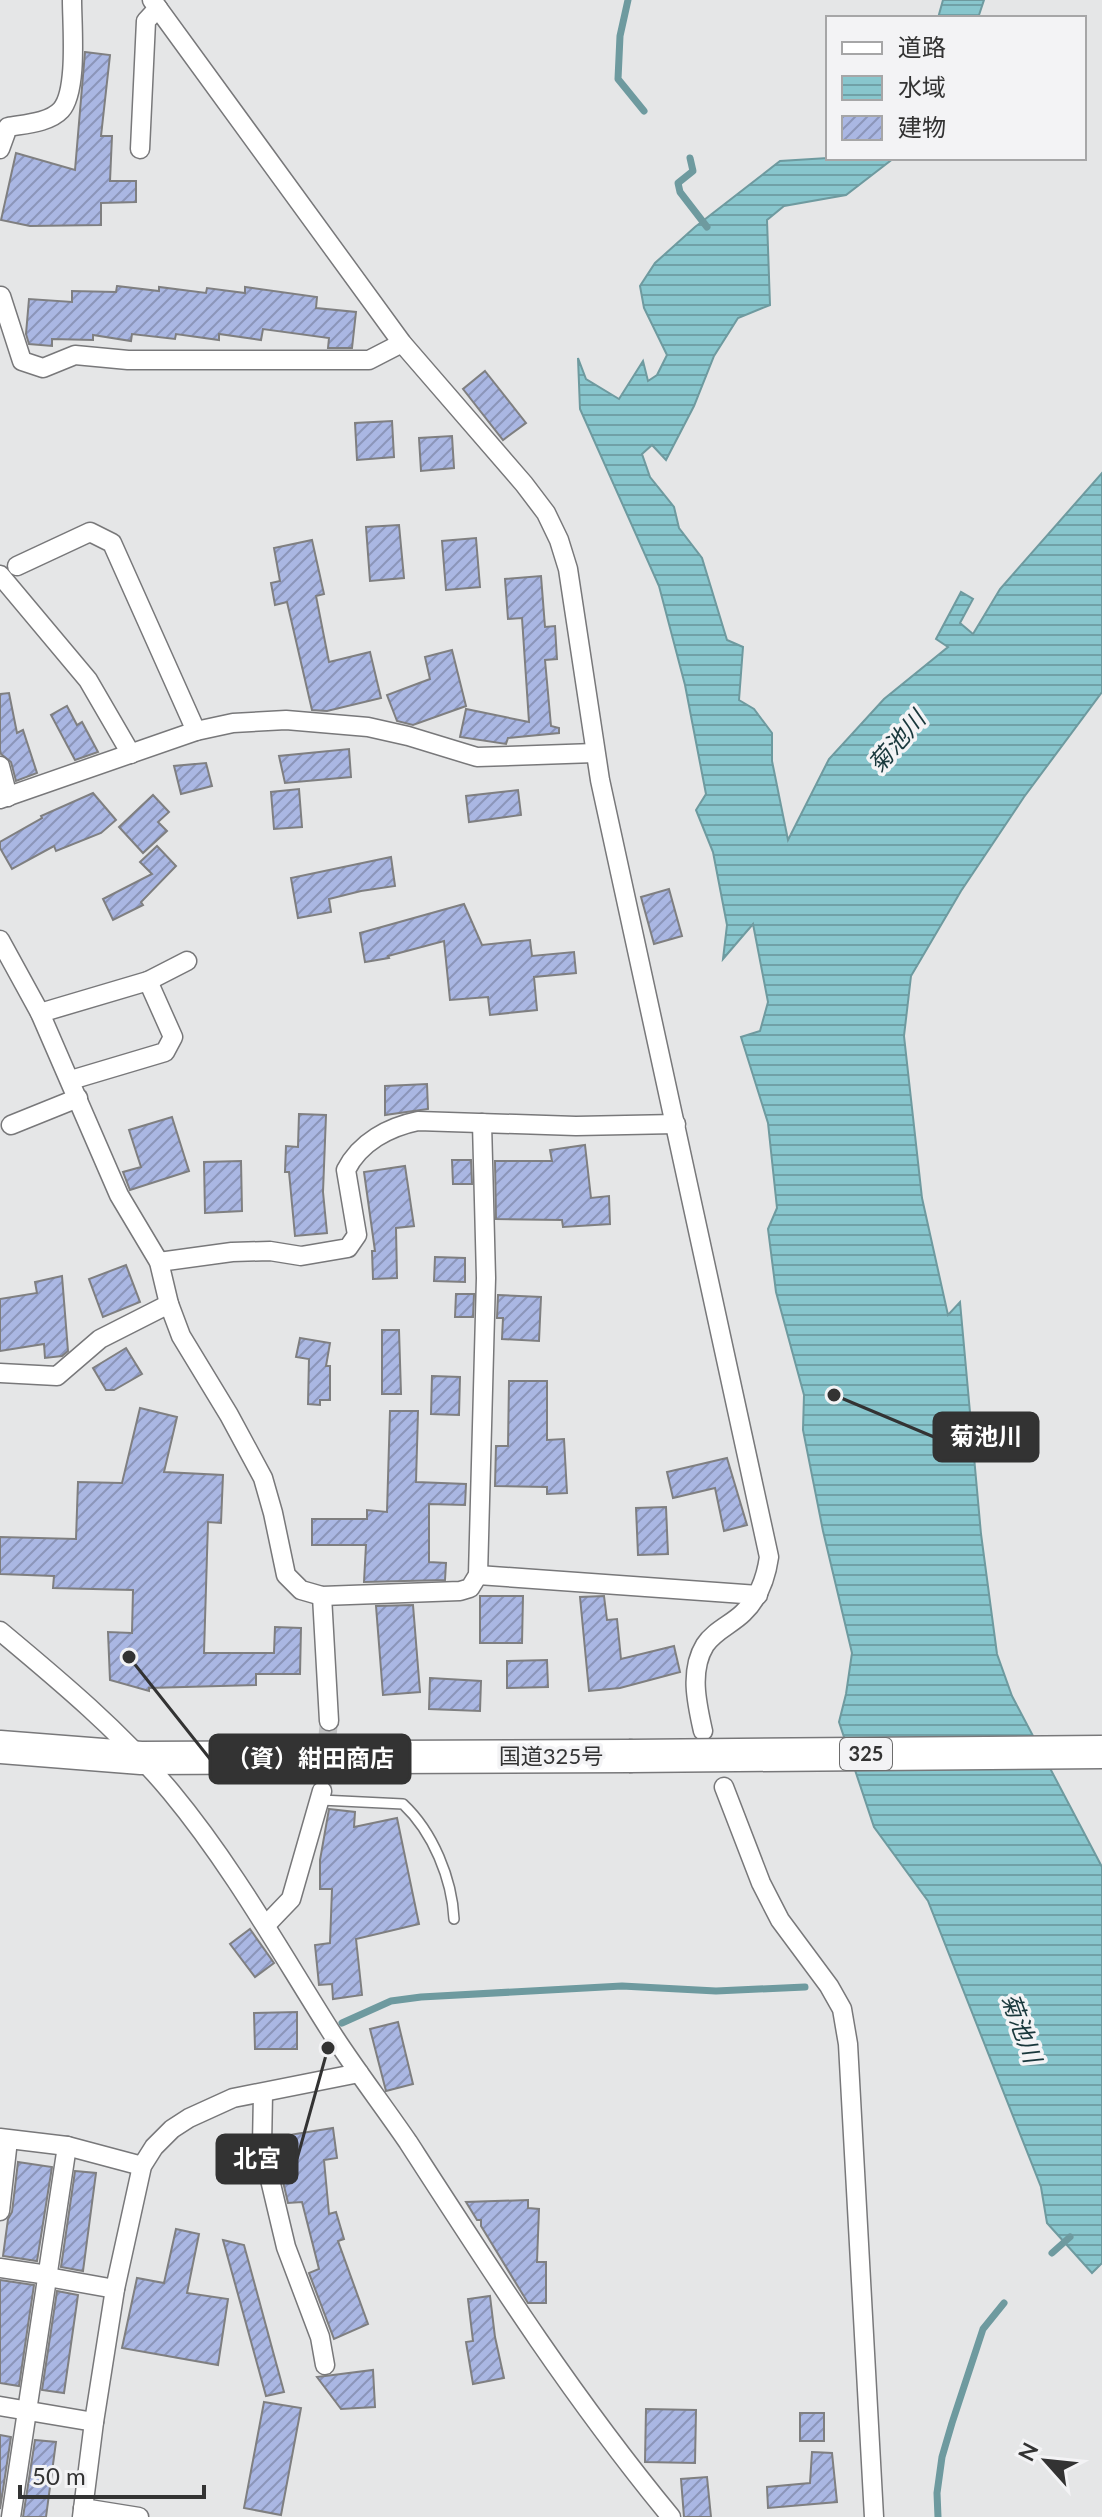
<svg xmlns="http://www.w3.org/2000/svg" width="1102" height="2517" font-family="Lato,'Noto Sans JP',sans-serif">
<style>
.water{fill:url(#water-rules);stroke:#6e9a9f;stroke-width:2}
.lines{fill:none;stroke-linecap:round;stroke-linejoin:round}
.stream{stroke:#6e9a9f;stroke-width:7}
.building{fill:url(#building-hatch);stroke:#7f7f80;stroke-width:2}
.minor-tunnel{stroke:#c1c2c3;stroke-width:18;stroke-dasharray:18 9;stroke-linecap:butt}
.service-casing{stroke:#78787a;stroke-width:12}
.minor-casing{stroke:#78787a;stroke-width:21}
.trunk-casing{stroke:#78787a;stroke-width:35}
.service{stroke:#fff;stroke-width:9}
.minor{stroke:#fff;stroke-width:18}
.trunk{stroke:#fff;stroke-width:32}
.trunk-bridge-casing{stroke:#78787a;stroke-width:35;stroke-linecap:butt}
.trunk-bridge{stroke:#fff;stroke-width:32}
.labels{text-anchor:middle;stroke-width:7;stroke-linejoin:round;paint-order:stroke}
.shield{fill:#f3f3f5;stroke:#6d6d6d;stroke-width:2}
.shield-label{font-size:20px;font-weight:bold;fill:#333}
.street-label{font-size:22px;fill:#333;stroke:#f3f3f5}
.water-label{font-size:24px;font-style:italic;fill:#19383c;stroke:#f3f3f5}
.leader{fill:none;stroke:#333;stroke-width:3}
.callout-dot{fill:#333;stroke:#f3f3f5;stroke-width:3}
.callout{fill:#333;stroke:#333;stroke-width:3}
.callout-label{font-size:24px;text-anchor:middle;font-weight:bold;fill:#fff}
</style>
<defs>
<pattern id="water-rules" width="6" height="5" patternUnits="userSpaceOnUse" patternTransform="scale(2)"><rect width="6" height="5" fill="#88c6cd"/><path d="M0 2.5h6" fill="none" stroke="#70a1a7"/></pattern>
<pattern id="building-hatch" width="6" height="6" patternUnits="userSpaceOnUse" patternTransform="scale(2)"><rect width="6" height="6" fill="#aab7e3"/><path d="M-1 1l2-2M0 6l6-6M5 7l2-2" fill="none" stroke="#8b95b9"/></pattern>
</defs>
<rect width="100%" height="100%" fill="#e5e6e7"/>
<g class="water">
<polygon points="943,0 984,0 978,18 938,18"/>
<polygon points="828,158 894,158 846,195 784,206 767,220 770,305 738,318 714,356 694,406 666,460 652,445 642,454 650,477 674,507 679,528 702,558 727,640 743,647 739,700 754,709 772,733 772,761 788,840 829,759 884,699 948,647 936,639 961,592 973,599 960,623 973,634 1000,589 1102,473 1102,692 1024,797 961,891 911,976 904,1036 922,1198 948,1315 960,1302 981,1534 997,1654 1012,1696 1102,1867 1102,2263 1092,2273 1047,2223 1041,2187 928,1901 874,1827 839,1722 846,1694 852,1653 823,1531 803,1430 804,1395 776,1292 768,1229 777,1208 768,1123 741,1037 760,1031 768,1002 753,924 723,959 727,925 713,852 696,810 706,794 685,685 659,586 580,409 578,358 586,379 619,399 643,361 648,381 657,375 667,355 644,308 640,286 655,263 695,227 780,161"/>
</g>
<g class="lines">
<g class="stream">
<polyline points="628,0 620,36 618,79 644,111"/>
<polyline points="690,158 693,171 678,183 680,192 707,227"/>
<polyline points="342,2023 391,2001 421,1997 622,1986 716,1991 805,1987"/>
<polyline points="1052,2253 1070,2237"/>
<polyline points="938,2517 937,2493 942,2457 952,2423 983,2329 1004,2303"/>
</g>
</g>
<g class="building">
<polygon points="85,52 110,55 101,136 112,136 110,181 136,181 136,202 101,203 101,225 30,226 1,220 16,153 75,170"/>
<polygon points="117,286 159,291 159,287 206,293 207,288 245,293 245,287 317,297 316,308 356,312 352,348 328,348 329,338 263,329 261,340 219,334 219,340 176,334 175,339 132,334 131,341 93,335 93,340 52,339 52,346 29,344 26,334 29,299 72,302 72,291 116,292"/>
<polygon points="485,371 526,423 503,440 463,389"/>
<polygon points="392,421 394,457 357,460 355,423"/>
<polygon points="452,436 454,468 421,471 419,438"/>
<polygon points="399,525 404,578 370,581 366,527"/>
<polygon points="476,538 480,587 446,590 442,541"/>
<polygon points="312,540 324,594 316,596 329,662 370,652 381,698 327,711 312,710 287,602 275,605 271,583 280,581 274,548"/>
<polygon points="541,576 545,627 555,626 557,659 545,660 551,726 559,728 559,733 508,738 506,744 460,737 466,709 529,722 522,618 508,619 505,579"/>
<polygon points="452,650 466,706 413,725 397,721 387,695 430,679 425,657"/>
<polygon points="9,693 17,733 23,730 37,773 16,781 11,762 1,754 0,750 0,694"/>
<polygon points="67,706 77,725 82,722 98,752 75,760 51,715"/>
<polygon points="349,749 351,777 285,783 279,756"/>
<polygon points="206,763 212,786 181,794 174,766"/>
<polygon points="299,789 302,827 274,829 271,792"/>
<polygon points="518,790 521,815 469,822 466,796"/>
<polygon points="93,793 116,820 101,833 56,851 54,846 12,869 0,848 0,842 42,818 41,816"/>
<polygon points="153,795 169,812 158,822 167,831 143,853 119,827"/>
<polygon points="157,846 176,866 141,902 143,905 113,920 103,899 152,874 140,862"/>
<polygon points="391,857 395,886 361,891 329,899 331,912 298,918 291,878"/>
<polygon points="669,889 682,936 654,944 641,897"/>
<polygon points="464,904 482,945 530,940 532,956 574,952 576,973 534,977 537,1010 490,1015 488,997 450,1000 444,941 388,956 389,958 365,962 360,933"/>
<polygon points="427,1084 428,1109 385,1115 385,1086"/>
<polygon points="299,1114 326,1115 323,1192 327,1233 295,1236 289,1172 285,1172 286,1146 298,1147"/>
<polygon points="172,1117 189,1171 130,1190 123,1172 141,1167 129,1130"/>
<polygon points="585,1145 591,1198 609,1196 610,1224 563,1227 562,1220 496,1219 495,1161 552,1161 550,1150"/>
<polygon points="452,1160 471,1160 472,1184 453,1184"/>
<polygon points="241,1161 242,1211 205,1213 204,1162"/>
<polygon points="405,1166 414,1226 396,1228 397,1278 373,1279 372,1251 375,1251 364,1172"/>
<polygon points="435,1257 465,1258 465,1282 434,1281"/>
<polygon points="126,1265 140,1302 103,1317 89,1279"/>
<polygon points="62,1276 68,1351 62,1356 45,1358 44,1344 0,1351 0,1299 37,1293 35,1282"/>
<polygon points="456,1294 474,1294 473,1317 455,1317"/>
<polygon points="498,1295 541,1297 539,1341 502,1339 503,1318 497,1318"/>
<polygon points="382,1330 399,1330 401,1394 382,1394"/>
<polygon points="300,1338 330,1343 326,1366 330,1366 330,1400 320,1400 320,1405 308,1404 309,1359 296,1357"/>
<polygon points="126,1348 142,1374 114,1390 106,1390 93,1368"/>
<polygon points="432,1376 460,1377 459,1415 431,1414"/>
<polygon points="509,1381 547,1381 547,1440 564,1439 567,1493 547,1494 547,1487 495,1486 496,1446 508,1446"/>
<polygon points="140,1408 177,1417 164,1472 223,1475 221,1523 208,1522 204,1653 274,1653 275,1627 301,1628 300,1674 256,1674 256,1685 149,1688 149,1691 110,1680 108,1632 132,1633 133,1590 53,1588 54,1576 0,1574 0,1537 76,1539 78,1482 122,1483"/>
<polygon points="390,1411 418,1411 416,1482 466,1484 465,1505 429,1504 429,1562 446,1563 445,1580 364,1582 366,1545 312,1545 312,1519 367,1519 367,1510 387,1512"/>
<polygon points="727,1458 747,1525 724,1531 715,1488 673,1498 667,1472"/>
<polygon points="666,1507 668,1554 638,1555 636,1508"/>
<polygon points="480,1596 523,1596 522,1643 480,1643"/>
<polygon points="604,1596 607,1620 617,1619 621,1659 674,1646 680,1672 620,1688 589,1691 580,1597"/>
<polygon points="413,1605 420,1692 383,1695 376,1606"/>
<polygon points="547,1660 548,1687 507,1688 507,1661"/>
<polygon points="430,1678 481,1681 480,1711 429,1709"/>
<polygon points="329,1809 355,1812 354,1827 397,1818 419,1924 356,1939 362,1995 333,1999 332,1984 319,1985 315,1945 330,1943 332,1889 320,1889 320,1860"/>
<polygon points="250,1929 274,1963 255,1977 230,1944"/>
<polygon points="297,2012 297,2049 255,2049 254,2013"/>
<polygon points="398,2022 413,2084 386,2091 370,2029"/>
<polygon points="333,2128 337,2158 324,2160 329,2214 336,2212 344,2239 338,2241 368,2324 334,2339 309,2273 319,2269 302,2202 288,2203 281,2173 288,2173 283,2136"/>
<polygon points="18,2162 52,2167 37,2261 3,2256 8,2219 12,2212"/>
<polygon points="75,2171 96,2173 83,2271 61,2267"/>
<polygon points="528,2200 528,2208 539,2209 537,2262 546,2262 546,2303 528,2303 481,2226 481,2220 477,2220 466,2202"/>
<polygon points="176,2229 199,2234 187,2293 228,2299 218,2365 122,2348 137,2278 164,2283"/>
<polygon points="223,2240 244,2245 284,2392 266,2396"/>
<polygon points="0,2280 34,2285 19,2386 0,2383"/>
<polygon points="57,2291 78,2295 64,2393 42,2390"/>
<polygon points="490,2296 495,2337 504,2378 473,2384 466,2342 473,2341 468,2299"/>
<polygon points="373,2370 375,2407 341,2409 317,2377"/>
<polygon points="264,2402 301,2408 281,2515 244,2508"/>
<polygon points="646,2409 696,2410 695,2463 645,2462"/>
<rect x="800" y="2413" width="24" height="28"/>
<polygon points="0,2435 11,2437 0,2509"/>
<polygon points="35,2440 56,2442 46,2517 23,2517"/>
<polygon points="812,2452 832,2453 837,2502 768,2508 767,2487 810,2483"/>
<polygon points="707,2477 711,2517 684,2517 681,2479"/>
</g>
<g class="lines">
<polyline class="minor-tunnel" points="322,1791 329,1721"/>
<defs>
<path id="service" d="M321,1800l82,4c30,28 49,75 51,115"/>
<g id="minor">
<path d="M152,0l250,343 122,141 22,29 13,27 9,29 32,211 169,777c-3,21 -10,41 -26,56 -11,11 -29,18 -38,32 -16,26 -8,59 -2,86"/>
<path d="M0,149l8,-22c16,-3 41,-4 53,-17 17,-19 11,-84 11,-110"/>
<polyline points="140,149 146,21 158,8"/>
<polyline points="1,296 22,361 43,368 75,355 128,360 369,360 402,343"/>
<polyline points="17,566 90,532 112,543 196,731"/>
<polyline points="0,575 88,680 131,754"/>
<polyline points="0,766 8,797"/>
<polyline points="0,799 196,731 233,723 286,720 368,727 408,736 477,757 595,753"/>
<polyline points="0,940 40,1013 119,1195 159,1262 169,1304 181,1336 229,1415 263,1478 273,1513 286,1575 301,1590 322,1596 460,1591 470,1588 478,1575 486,1278 482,1123"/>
<polyline points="40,1013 148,981 187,961"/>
<polyline points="71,1080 165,1052 173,1037 148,981"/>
<polyline points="11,1125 78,1098"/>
<path d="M159,1262l73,-10 38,-1 31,5 47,-8 9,-13 -11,-65c14,-28 43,-43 72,-49l158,5 100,-2"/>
<polyline points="0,1373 57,1376 100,1339 169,1304"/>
<polyline points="478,1575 758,1595"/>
<polyline points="322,1596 329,1721"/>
<path d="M0,1631c60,50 121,101 171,161 63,76 111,163 164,246 23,35 49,69 73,104 84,130 164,255 263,375"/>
<polyline points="724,1787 761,1883 780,1920 829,1986 842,2009 848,2044 874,2517"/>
<polyline points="266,1925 291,1899 322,1791"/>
<polyline points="263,2093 262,2146 286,2247 320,2337 325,2365"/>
<polyline points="0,2138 67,2146 142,2166"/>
<polyline points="0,2211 8,2140"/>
<polyline points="0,2268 48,2275"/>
<polyline points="48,2277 115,2289"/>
<polyline points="0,2406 94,2422"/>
<polyline points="83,2508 139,2517"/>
<polyline points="11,2517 67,2146"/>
<polyline points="82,2517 94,2422 115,2289 142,2166 154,2147 172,2129 189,2118 233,2098 359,2073"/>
</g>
<polyline id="trunk" points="0,1747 141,1758 629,1756"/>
</defs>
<use href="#service" class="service-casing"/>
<use href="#minor" class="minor-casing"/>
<use href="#trunk" class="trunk-casing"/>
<use href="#service" class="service"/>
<use href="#minor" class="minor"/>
<use href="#trunk" class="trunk"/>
<defs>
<polyline id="trunk-bridge" points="629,1756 1102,1752"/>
</defs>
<use href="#trunk-bridge" class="trunk-bridge-casing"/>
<use href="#trunk-bridge" class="trunk-bridge"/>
</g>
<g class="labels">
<rect class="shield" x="840" y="1738" width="52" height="32" rx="6"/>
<g class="shield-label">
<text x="866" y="1761">325</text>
</g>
<g class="street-label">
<text x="551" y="1764">国道325号</text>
</g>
<g class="water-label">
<text transform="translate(897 742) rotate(-49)" y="8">菊池川</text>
<text transform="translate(1021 2028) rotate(70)" y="8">菊池川</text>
</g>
</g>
<path class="leader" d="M834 1395L934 1437M129 1657L210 1759M328 2048L297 2159"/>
<g class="callout-dot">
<circle cx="834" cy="1395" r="8"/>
<circle cx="129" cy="1657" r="8"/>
<circle cx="328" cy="2048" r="8"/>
</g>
<g class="callout">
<rect x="934" y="1413" width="104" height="48" rx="8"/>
<rect x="210" y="1735" width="200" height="48" rx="8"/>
<rect x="217" y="2135" width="80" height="48" rx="8"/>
</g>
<g class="callout-label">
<text x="986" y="1445">菊池川</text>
<text x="310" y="1767">（資）紺田商店</text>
<text x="257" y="2167">北宮</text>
</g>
<rect x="826" y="16" width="260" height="144" fill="#f3f3f5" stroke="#a6a6a7" stroke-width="2"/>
<rect x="842" y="42" width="40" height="12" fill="#ffffff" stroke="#a6a6a7" stroke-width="2"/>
<text x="898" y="56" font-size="24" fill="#333333">道路</text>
<rect x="842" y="76" width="40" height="24" fill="url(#water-rules)" stroke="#a6a6a7" stroke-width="2"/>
<text x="898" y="96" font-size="24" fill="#333333">水域</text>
<rect x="842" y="116" width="40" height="24" fill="url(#building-hatch)" stroke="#a6a6a7" stroke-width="2"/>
<text x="898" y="136" font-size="24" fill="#333333">建物</text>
<g transform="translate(1046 2461) rotate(297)" stroke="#f3f3f5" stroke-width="6" paint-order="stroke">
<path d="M0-6L14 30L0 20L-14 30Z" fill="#333333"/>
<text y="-12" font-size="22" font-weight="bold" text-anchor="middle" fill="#333333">N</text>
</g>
<path d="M20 2485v12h184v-12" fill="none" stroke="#333333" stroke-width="4"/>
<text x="32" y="2485" font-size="24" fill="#333333" stroke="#f3f3f5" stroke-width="6" paint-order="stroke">50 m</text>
</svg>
